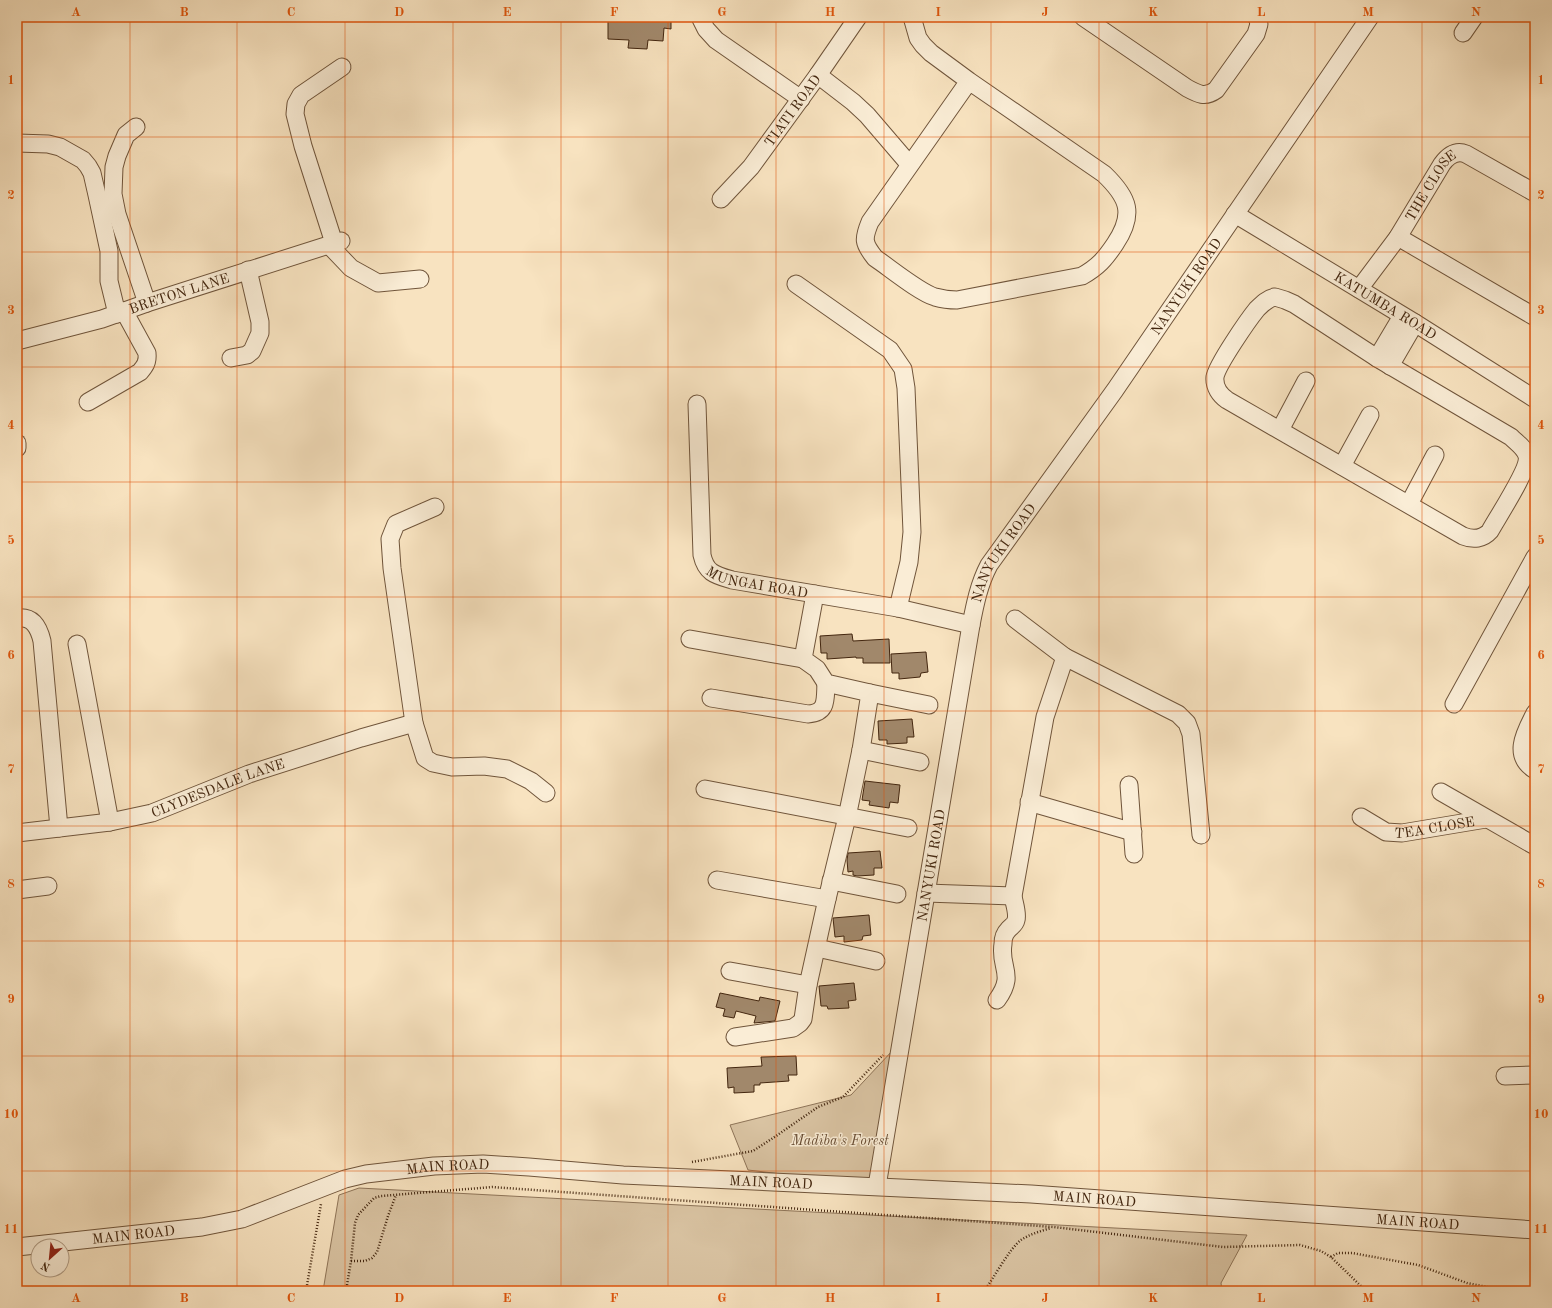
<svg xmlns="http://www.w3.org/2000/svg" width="1552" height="1308" font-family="'Old Standard TT',serif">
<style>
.green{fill:#d9c3a2;stroke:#8e7458}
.building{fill:#a1886b;stroke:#43260f}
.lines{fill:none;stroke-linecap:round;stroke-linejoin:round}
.minor-casing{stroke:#70553b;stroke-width:19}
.path{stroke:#43260f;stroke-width:2.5;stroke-dasharray:1 2;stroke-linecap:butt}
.minor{stroke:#faedd6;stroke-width:17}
.grid{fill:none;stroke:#e0560c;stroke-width:1;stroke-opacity:0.55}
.labels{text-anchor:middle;stroke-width:3;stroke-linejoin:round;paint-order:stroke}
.street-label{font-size:14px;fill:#43260f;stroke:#faedd6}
.park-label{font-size:14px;font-style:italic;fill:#684d34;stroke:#faedd6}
.neatline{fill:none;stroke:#e0560c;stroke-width:1.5}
.grid-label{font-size:13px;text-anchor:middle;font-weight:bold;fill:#e0560c}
</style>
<rect width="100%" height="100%" fill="#f8e3c0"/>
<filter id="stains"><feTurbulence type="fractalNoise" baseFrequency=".005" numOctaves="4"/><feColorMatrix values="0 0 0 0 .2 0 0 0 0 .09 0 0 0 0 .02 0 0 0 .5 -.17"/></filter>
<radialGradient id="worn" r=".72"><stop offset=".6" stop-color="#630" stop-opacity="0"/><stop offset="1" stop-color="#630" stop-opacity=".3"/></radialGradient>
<g class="green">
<polygon points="893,1050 870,1179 857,1183 748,1170 730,1125 851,1095"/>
<polygon points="359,1188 1247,1235 1221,1283 1222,1291 323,1291 339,1195"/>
</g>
<g class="building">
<polygon points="626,17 671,17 671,29 664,28 663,41 648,40 647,49 628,48 629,40 608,39 608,18 626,19"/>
<polygon points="852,634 853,641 889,639 890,663 863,663 863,658 856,658 856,657 827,659 827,653 821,653 820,636"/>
<polygon points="926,652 928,672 921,673 920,677 899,679 899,673 892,673 891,654"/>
<polygon points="912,719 914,737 907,737 907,743 887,744 887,740 879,740 878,721"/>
<polygon points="865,781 900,785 898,803 890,802 889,808 869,805 870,801 862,800"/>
<polygon points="880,851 882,868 874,868 874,875 857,876 853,875 853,871 848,872 847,860 848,853"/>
<polygon points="869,915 871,935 863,936 862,940 844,942 844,936 835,937 833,918"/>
<polygon points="854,983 856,1000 848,1001 849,1008 828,1009 827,1006 821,1006 819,986"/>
<polygon points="720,993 759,1001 760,997 780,1001 775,1021 754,1023 756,1016 736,1011 734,1018 723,1016 725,1009 716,1007"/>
<polygon points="796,1056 797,1075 788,1075 789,1081 760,1083 760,1085 754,1085 754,1092 734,1093 734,1087 728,1088 727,1068 762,1066 761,1057"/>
</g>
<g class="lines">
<defs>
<g id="minor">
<polyline points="700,17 706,29 716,40 801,99"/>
<path d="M912,17l6,21 5,7 8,8 38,28 135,93c25,24 31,40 11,70 -10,15 -17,23 -33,32l-125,24c-8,0 -15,-1 -22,-3 -16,-5 -45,-29 -60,-39 -12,-15 -12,-19 -5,-36l99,-141"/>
<path d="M1083,17l104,71c11,6 18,10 29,2l40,-56 3,-10 -2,-7"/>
<polyline points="1463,33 1474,17"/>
<polyline points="818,75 853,102 867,115 909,164"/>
<polyline points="136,127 126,135 117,156 114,167 113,194 117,214 147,303"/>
<polyline points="17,143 48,144 60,147 83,160 88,166 92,173 97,195 109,251 109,281 117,314"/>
<path id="s1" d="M721,199l30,-32 67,-92 40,-58"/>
<path id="s2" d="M1235,214l180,109 120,76"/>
<polyline points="1398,237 1535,317"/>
<polyline points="334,243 303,146 295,114 296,104 301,95 342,67"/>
<polyline points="329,245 351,268 378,283 420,279"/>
<polyline points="796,284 890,350 903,369 906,388 912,532 909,562 898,608"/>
<path id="s3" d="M1359,289l39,-52 44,-73c6,-8 14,-14 24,-10l69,39"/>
<path d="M1275,297l10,3 9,4 83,54 134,79c6,6 14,11 16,19 3,12 -30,62 -37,75 -7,8 -17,9 -27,5l-236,-136c-7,-5 -13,-13 -12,-23 2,-12 33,-57 42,-68 5,-5 11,-11 18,-12z"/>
<path id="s4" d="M17,341l85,-22 45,-16 194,-62"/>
<polyline points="231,358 247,355 252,351 260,333 260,322 248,270"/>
<polyline points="1377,358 1402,316"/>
<polyline points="1390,366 1415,323"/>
<path d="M88,402l52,-30c5,-6 8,-10 7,-19l-23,-42"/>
<path id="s5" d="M697,404l5,151c4,18 13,20 30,25l166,28 73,17"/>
<polyline points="1280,430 1306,381"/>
<polyline points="17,443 17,448"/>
<polyline points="1342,466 1370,415"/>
<polyline points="1409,504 1435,455"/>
<polyline points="435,507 396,524 390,539 392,568 414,723 425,758 433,763 452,767 484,766 507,769 531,781 546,793"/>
<path d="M17,618c16,-2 22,10 25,23l17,187"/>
<polyline points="1015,619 1065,657"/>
<polyline points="690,639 803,659"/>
<polyline points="77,644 110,822"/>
<polyline points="870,693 929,705"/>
<path d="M711,698l97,16c20,-1 17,-15 18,-31"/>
<polyline points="1454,704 1535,557"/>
<path d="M1535,713c-9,18 -24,42 0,57"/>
<polyline points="861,750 920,762"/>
<polyline points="1129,785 1134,854"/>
<polyline points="705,789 908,828"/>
<polyline points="1441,792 1535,846"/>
<polyline points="1029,802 1133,832"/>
<path id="s6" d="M1361,817l25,15 16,1 84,-14"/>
<path id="s7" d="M17,833l93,-11 42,-9 97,-39 112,-36 53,-15"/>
<polyline points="717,880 827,899"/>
<polyline points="831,881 897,894"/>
<polyline points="17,890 48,886"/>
<polyline points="926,893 1013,896"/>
<polyline points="817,948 876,961"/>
<polyline points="730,971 808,985"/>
<path d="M997,1000c19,-26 2,-32 6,-56 0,-5 2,-11 5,-14 3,-4 7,-5 8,-10 2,-7 -2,-17 -3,-24l32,-179 20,-60 113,57 9,9 4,11 10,101"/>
<polyline points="735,1037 793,1028 800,1023 803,1019 808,985 827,899 847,817 861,750 870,693 826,683 817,669 803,659 815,594"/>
<polyline points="1505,1076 1535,1075"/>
<path id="s8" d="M877,1186l94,-561c4,-21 8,-41 18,-60l126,-175 255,-373"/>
<path id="s9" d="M17,1247l185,-20 40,-8 103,-40 21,-5 68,-8 49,-2 46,3 94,8 408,19 504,36"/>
</g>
</defs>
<use href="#minor" class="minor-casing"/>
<g class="path">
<polyline points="692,1162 753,1151 776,1136 818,1107 843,1097 883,1055"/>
<polyline points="1331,1257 1338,1253 1352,1253 1418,1265 1467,1283 1492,1288 1535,1290"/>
<polyline points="351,1261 365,1261 372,1258 377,1252 388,1216 396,1195"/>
<polyline points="306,1291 321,1204"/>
<polyline points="346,1291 351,1261 355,1223 358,1215 374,1198 381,1196 492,1187 1054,1227 1223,1247 1300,1245 1321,1251 1331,1257 1366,1291"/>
<path d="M984,1291c10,-13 25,-42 37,-51 9,-6 20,-9 30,-12"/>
</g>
<use href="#minor" class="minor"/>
</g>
<path class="grid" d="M130,17v1274M237,17v1274M345,17v1274M453,17v1274M561,17v1274M668,17v1274M776,17v1274M884,17v1274M991,17v1274M1099,17v1274M1207,17v1274M1315,17v1274M1422,17v1274M17,137h1518M17,252h1518M17,367h1518M17,482h1518M17,597h1518M17,711h1518M17,826h1518M17,941h1518M17,1056h1518M17,1171h1518"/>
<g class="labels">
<g class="street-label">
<text dy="5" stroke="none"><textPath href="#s1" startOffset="114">TIATI ROAD</textPath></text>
<text dy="5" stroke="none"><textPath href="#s3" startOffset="126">THE CLOSE</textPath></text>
<text dy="5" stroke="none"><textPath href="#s8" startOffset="973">NANYUKI ROAD</textPath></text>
<text dy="5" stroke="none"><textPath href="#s4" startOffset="169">BRETON LANE</textPath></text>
<text dy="5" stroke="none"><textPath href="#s2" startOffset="176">KATUMBA ROAD</textPath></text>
<text dy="5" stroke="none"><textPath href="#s8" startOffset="649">NANYUKI ROAD</textPath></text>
<text dy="5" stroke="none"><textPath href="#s5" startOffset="218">MUNGAI ROAD</textPath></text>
<text dy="5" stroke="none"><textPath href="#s7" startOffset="207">CLYDESDALE LANE</textPath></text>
<text dy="5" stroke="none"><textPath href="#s6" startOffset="78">TEA CLOSE</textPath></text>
<text dy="5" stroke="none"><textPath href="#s8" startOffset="325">NANYUKI ROAD</textPath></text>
<text dy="5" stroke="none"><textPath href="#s9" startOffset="441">MAIN ROAD</textPath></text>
<text dy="5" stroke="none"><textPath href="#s9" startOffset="765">MAIN ROAD</textPath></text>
<text dy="5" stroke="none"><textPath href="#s9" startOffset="1089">MAIN ROAD</textPath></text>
<text dy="5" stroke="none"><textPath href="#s9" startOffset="1413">MAIN ROAD</textPath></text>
<text dy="5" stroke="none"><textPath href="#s9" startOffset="117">MAIN ROAD</textPath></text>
</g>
<g class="park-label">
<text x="840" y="1145">Madiba's Forest</text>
</g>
</g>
<rect width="1552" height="1308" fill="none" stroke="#f8e3c0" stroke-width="44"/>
<g transform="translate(50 1258) rotate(207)"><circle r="19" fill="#faedd6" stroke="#b19d86"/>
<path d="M0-3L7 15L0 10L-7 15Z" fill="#8f2418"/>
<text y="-6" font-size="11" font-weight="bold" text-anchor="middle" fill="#43260f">N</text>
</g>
<rect x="22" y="22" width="1508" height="1264" class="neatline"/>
<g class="grid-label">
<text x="76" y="16">A</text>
<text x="184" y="16">B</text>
<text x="291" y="16">C</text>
<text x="399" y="16">D</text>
<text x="507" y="16">E</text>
<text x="614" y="16">F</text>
<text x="722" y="16">G</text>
<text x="830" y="16">H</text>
<text x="938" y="16">I</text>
<text x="1045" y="16">J</text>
<text x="1153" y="16">K</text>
<text x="1261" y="16">L</text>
<text x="1368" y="16">M</text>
<text x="1476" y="16">N</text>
<text x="11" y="84">1</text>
<text x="1541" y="84">1</text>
<text x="11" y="199">2</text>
<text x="1541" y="199">2</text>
<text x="11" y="314">3</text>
<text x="1541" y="314">3</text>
<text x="11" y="429">4</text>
<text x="1541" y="429">4</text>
<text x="11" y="544">5</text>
<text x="1541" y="544">5</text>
<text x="11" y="659">6</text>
<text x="1541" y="659">6</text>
<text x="11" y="773">7</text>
<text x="1541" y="773">7</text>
<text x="11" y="888">8</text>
<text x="1541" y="888">8</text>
<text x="11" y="1003">9</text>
<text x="1541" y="1003">9</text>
<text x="11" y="1118">10</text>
<text x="1541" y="1118">10</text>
<text x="11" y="1233">11</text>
<text x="1541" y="1233">11</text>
<text x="76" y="1302">A</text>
<text x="184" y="1302">B</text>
<text x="291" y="1302">C</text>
<text x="399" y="1302">D</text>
<text x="507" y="1302">E</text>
<text x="614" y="1302">F</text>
<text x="722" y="1302">G</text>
<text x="830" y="1302">H</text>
<text x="938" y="1302">I</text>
<text x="1045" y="1302">J</text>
<text x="1153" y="1302">K</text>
<text x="1261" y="1302">L</text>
<text x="1368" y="1302">M</text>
<text x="1476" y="1302">N</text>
</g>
<rect width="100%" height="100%" filter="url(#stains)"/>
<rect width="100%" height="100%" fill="url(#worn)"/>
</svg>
